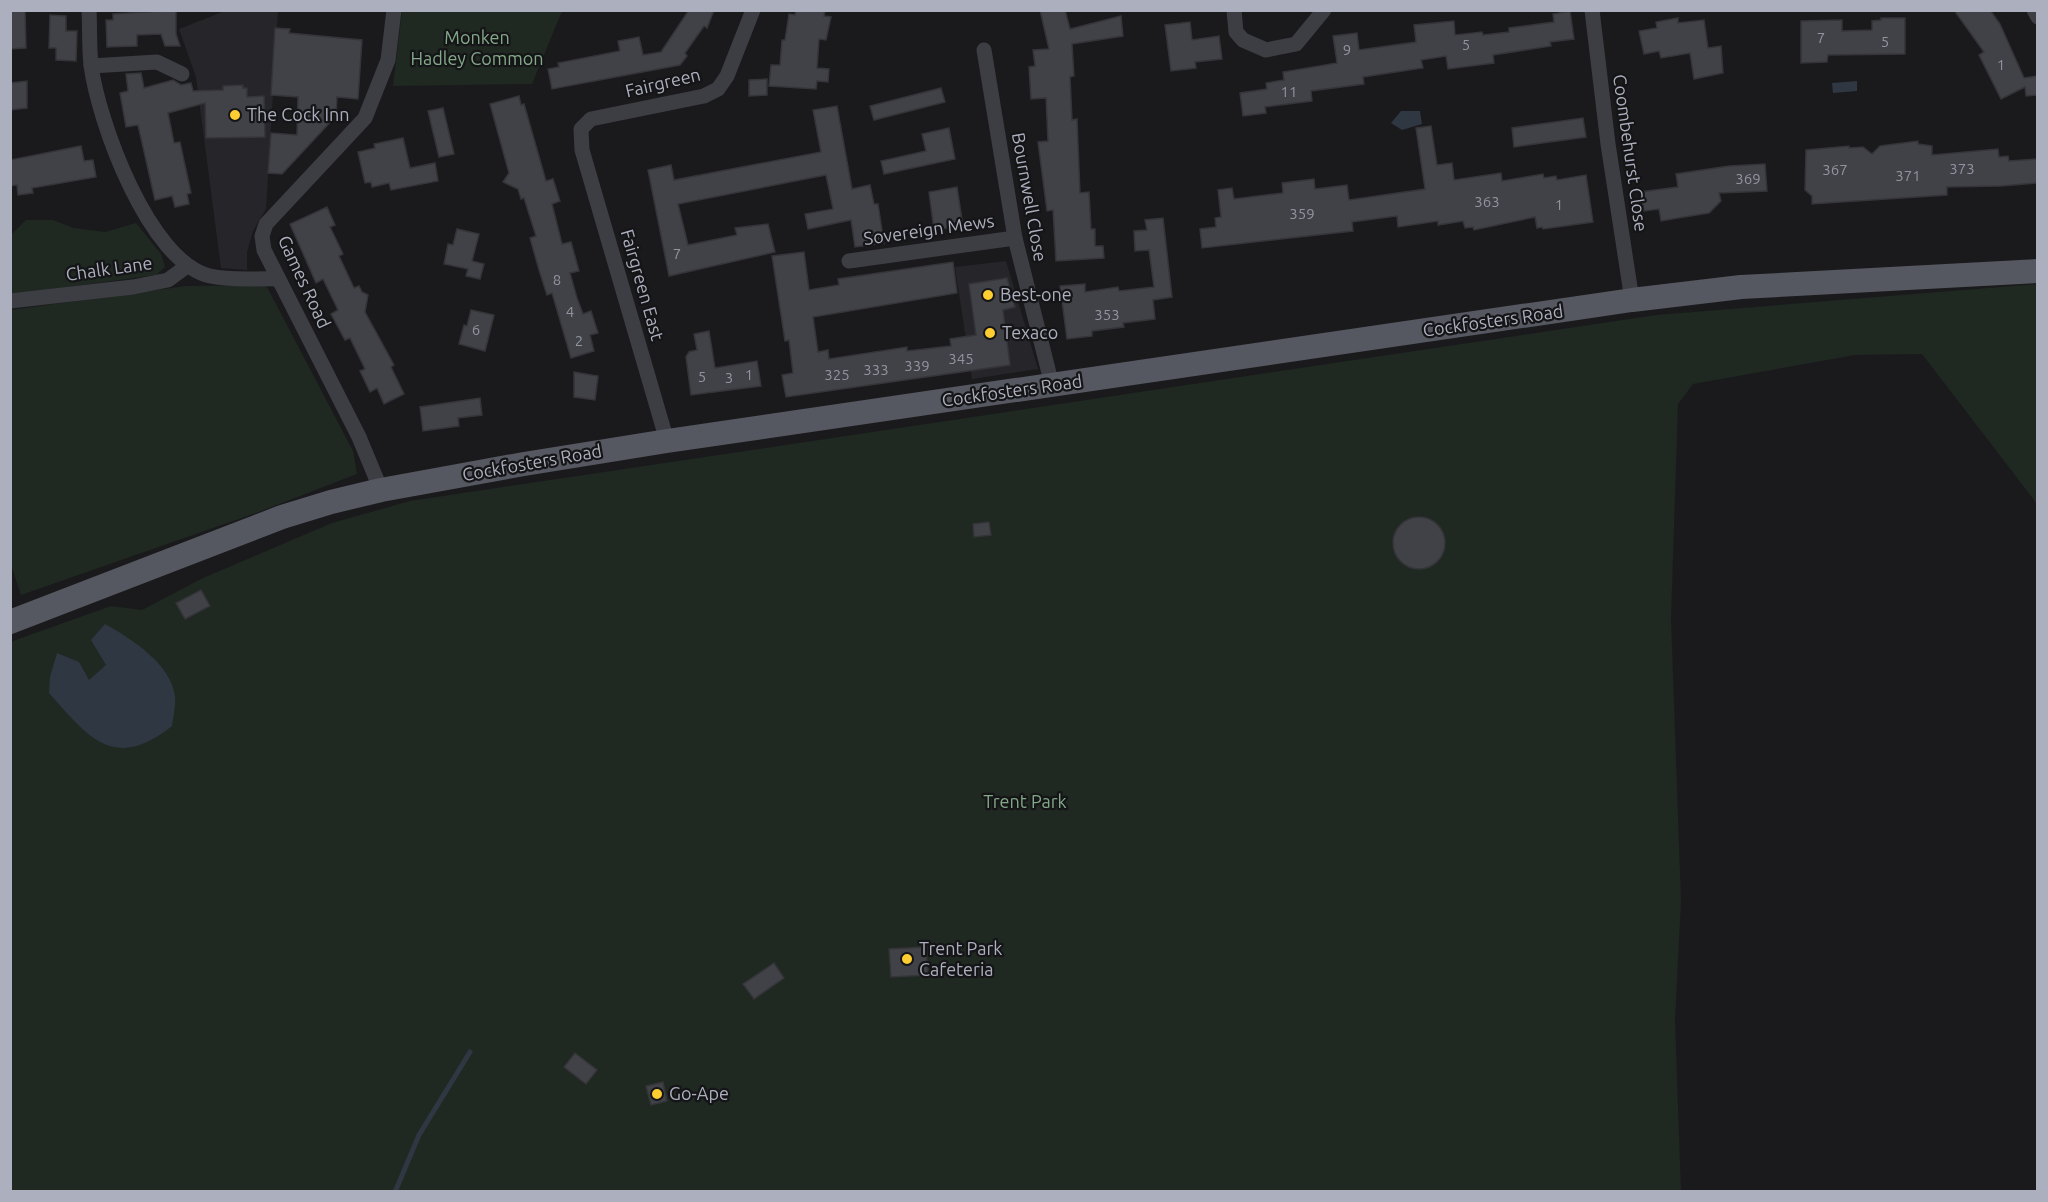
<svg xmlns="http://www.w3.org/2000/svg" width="2048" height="1202" font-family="Ubuntu,sans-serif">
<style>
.built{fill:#26262a}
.green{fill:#1f2821}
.water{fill:#2f3742}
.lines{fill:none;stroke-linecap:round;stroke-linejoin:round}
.stream{stroke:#2f3742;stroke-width:5}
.building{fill:#414247;stroke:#343439;stroke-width:1.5}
.street{stroke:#3d3d44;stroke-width:15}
.primary{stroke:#565861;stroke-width:24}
.poi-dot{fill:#fdcd31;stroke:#151518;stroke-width:2}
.labels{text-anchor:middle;stroke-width:4.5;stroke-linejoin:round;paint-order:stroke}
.number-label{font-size:15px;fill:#9194a0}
.park-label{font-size:18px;fill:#82a988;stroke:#151518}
.street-label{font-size:18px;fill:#acafbd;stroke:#151518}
.poi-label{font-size:18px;fill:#acafbd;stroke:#151518;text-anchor:start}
</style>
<rect width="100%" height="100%" fill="#1a1a1d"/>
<g class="built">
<polygon points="225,11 278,11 266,209 253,231 247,252 247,270 221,268 196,77 179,29"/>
<polygon points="1006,261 1038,369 972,379 955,267"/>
</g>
<g class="green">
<polygon points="402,11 562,11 532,84 393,86"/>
<polygon points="26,220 53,220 74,228 105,232 136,223 161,254 165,267 156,275 11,295 11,235"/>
<polygon points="2037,284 2037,504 1922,354 1855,355 1693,384 1678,404 1671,618 1681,901 1675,1020 1681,1191 11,1191 10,642 111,606 142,610 203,578 332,523 410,501 1656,315"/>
<polygon points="266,285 353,451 357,474 256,513 21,595 10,562 10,310 186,286"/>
</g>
<g class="water">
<polygon points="1857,81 1857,91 1833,93 1832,83"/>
<polygon points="1401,111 1420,111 1422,124 1402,130 1391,123"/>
<path d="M105,624c25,14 67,40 70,73 1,9 -2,20 -3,29 -58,46 -83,12 -123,-33l1,-16 7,-24 22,9 10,18 17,-15 -15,-25z"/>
</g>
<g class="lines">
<polyline class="stream" points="395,1192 419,1135 470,1052"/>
</g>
<g class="building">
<polygon points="10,10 25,10 26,48 10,49"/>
<polygon points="176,10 176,34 180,46 165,46 161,34 137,35 137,46 107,47 106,20 113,20 113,14"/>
<polygon points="689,10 714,10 707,28 704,26 685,53 687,56 680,65 552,89 548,69 559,67 558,63 620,51 618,41 639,37 643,55 661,52"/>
<polygon points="796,10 825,10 824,16 831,17 826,40 819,39 817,68 829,69 828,82 817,81 816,89 769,86 771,65 780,65 782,40 785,40 789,14 795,15"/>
<polygon points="1040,10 1065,10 1070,29 1121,16 1123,36 1072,44 1074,76 1070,77 1072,120 1077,119 1080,193 1089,192 1091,229 1095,229 1095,246 1103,246 1104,258 1056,261 1053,210 1047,211 1038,142 1048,141 1046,98 1031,99 1029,67 1035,66 1033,50 1049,49"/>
<polygon points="1954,10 1990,10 2000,24 2024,78 2037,76 2037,95 2026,96 2025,87 2001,99 1979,55 1984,52"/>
<polygon points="1570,11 1574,39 1550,42 1551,46 1493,55 1494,63 1448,69 1446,56 1421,60 1423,68 1363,77 1364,84 1311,91 1312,101 1265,107 1266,113 1243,116 1240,93 1267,89 1266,83 1284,80 1283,72 1337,63 1333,36 1357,33 1359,50 1416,42 1414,25 1454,21 1455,35 1482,32 1483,35 1509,32 1509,28 1554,22 1553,14"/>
<polygon points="50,15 66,16 66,31 77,31 76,61 56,60 56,48 49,48"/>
<polygon points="1678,18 1678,23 1704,20 1708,48 1721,46 1723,73 1694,79 1690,53 1661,58 1659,51 1644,54 1639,31 1657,28 1656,22"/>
<polygon points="1881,18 1905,18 1905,54 1828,55 1827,62 1801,63 1801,21 1842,20 1842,31 1872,30 1872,21 1881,20"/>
<polygon points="1190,22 1192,40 1219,36 1222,59 1195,62 1196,68 1171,71 1165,25"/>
<polygon points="275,28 290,29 289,33 362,40 358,99 337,97 336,116 282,174 268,173 271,133 297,135 298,97 271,95"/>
<polygon points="141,73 144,88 173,80 181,85 191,83 193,91 223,90 223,86 243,85 243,88 247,88 247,97 264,96 265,137 206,138 205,103 168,113 174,143 180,142 191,193 187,194 189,204 175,207 172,196 155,200 138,125 126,127 120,93 128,91 126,74"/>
<polygon points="767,79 767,95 749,96 749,80"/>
<polygon points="27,81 27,108 10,110 10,83"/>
<polygon points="941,88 945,102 874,120 870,106"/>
<polygon points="519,96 521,105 524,104 546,181 553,179 560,201 552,204 562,244 571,242 579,271 570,273 577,298 583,314 591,311 598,333 590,335 594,351 571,358 552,293 547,295 539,270 530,238 536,236 524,198 521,199 518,189 503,182 509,173 490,104"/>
<polygon points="837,106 852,189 870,185 874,204 878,204 884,243 855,247 851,220 808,229 805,214 833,209 826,175 678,204 688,245 737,235 735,228 768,224 775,252 669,276 648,170 671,165 674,180 821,152 813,110"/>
<polygon points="443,108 454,154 439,157 428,111"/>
<polygon points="1583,118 1586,137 1514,147 1512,128"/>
<polygon points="1431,126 1437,165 1452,163 1454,180 1501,173 1502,181 1543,174 1544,178 1556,176 1557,180 1586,175 1593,222 1543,229 1542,227 1537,228 1535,217 1474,230 1473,227 1465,228 1463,221 1438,225 1438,221 1398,227 1397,216 1352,222 1353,231 1202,248 1200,229 1216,227 1215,218 1221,217 1218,190 1232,188 1234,199 1283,193 1282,183 1314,179 1315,189 1347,185 1349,200 1425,189 1416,128"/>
<polygon points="949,128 955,159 884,174 881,161 926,151 922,134"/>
<polygon points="403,138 410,168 435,163 438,181 391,190 389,183 372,187 371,182 365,183 358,152 375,148 374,144"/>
<polygon points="1918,141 1918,144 1932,146 1932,155 1998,149 1999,157 2008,156 2009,161 2037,159 2037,180 2036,183 2001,186 1947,187 1947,195 1812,204 1812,196 1805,190 1806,150 1849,146 1849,148 1863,147 1872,154 1880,146"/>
<polygon points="81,146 84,161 93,160 96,177 32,188 33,193 18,195 17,185 10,186 10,160"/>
<polygon points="1765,164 1767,191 1719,193 1721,201 1709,213 1684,217 1661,221 1659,209 1644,211 1640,192 1678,187 1676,174 1729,166"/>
<polygon points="957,187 963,226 934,230 929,192"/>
<polygon points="327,207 335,225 330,227 343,254 339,256 354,288 359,286 362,292 368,295 365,312 394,365 391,367 404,394 384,404 377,388 370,392 360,371 365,369 350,338 345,340 331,314 338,310 323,279 316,283 290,224"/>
<polygon points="1163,218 1172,297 1153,300 1155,319 1123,323 1124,327 1092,331 1092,336 1067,339 1060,286 1085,284 1085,292 1118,287 1119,291 1154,287 1149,250 1135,251 1134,231 1147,230 1145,220"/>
<polygon points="457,229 479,234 472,261 484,264 480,279 466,276 468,269 444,264 448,244 453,245"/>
<polygon points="804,252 809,290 839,285 838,279 953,262 957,293 813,317 818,352 828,350 829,359 907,347 907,351 951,346 950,339 976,335 969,284 1007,278 1015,307 1003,310 1010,365 786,397 782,375 793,373 789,340 785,341 772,256"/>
<polygon points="471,310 494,315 485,351 459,344 464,325 467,326"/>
<polygon points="709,331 715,368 757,361 761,386 691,395 686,357 689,352 697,350 694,334"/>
<polygon points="574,372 598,376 595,400 574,397"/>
<polygon points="480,398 482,415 458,418 459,426 423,431 420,407"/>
<circle cx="1419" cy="543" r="26"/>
<polygon points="989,522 991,535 974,537 973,524"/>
<polygon points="201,590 210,606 185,619 176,603"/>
<polygon points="926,947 928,975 891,977 889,949"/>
<polygon points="774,963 784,978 754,999 743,984"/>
<polygon points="575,1053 597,1070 586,1084 564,1067"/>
<polygon points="663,1082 667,1101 651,1105 646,1086"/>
</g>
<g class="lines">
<g class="street">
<path d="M89,10c1,19 0,37 2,55 7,56 58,197 119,211 21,5 47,2 68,3"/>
<polyline points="1234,10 1236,32 1243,40 1266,50 1296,44 1324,10"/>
<polyline points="1592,10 1608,144 1632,300"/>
<polyline points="2034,10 2038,17"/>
<polyline points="984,50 1015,238 1052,385"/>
<polyline points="91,66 157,62 182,74"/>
<polyline points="849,261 1015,238"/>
<polyline points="10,301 133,287 168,280 187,266"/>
<polyline points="667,441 582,150 581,129 591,119 704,96 718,89 727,76 753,10"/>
<polyline points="381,490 359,437 264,250 262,236 266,224 365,118 388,60 394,10"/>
</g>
<polyline class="primary" points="10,622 282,517 331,502 381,490 524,464 667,441 1632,300 1741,287 2038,271"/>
</g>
<g class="poi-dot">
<circle cx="235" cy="115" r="6"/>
<circle cx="988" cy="295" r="6"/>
<circle cx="990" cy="333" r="6"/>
<circle cx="907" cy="959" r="6"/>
<circle cx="657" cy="1094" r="6"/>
</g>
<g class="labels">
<g class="number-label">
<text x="1821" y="43">7</text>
<text x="1885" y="47">5</text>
<text x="1466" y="50">5</text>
<text x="1347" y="55">9</text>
<text x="2001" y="70">1</text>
<text x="1289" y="97">11</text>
<text x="1962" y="174">373</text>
<text x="1835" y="175">367</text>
<text x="1908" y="181">371</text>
<text x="1748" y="184">369</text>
<text x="1487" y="207">363</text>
<text x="1559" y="210">1</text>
<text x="1302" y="219">359</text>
<text x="677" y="259">7</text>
<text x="557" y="285">8</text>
<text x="570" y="317">4</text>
<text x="1107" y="320">353</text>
<text x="476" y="335">6</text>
<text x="579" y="346">2</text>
<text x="961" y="364">345</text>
<text x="917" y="371">339</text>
<text x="876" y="375">333</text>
<text x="749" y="380">1</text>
<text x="837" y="380">325</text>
<text x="702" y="382">5</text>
<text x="729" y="383">3</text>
</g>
<g class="park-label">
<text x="477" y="44">Monken<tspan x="477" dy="21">Hadley Common</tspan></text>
<text x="1025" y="808">Trent Park</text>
</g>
<g class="street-label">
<text transform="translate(663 83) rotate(-13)" y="6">Fairgreen</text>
<text transform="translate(1630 153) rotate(82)" y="6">Coombehurst Close</text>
<text transform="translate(1029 197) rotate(80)" y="6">Bournwell Close</text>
<text transform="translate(929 230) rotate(-8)" y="6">Sovereign Mews</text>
<text transform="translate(109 269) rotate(-8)" y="6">Chalk Lane</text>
<text transform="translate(304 282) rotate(65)" y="6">Games Road</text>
<text transform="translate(642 285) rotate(74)" y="6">Fairgreen East</text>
<text transform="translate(1493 321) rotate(-8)" y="6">Cockfosters Road</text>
<text transform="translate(1012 391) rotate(-8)" y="6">Cockfosters Road</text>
<text transform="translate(532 463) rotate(-10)" y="6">Cockfosters Road</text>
</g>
<g class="poi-label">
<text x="247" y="121">The Cock Inn</text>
<text x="1000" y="301">Best-one</text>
<text x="1002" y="339">Texaco</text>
<text x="919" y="955">Trent Park<tspan x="919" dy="21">Cafeteria</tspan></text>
<text x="669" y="1100">Go-Ape</text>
</g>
</g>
<rect width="2048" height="1202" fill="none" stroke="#acafbd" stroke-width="24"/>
</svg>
